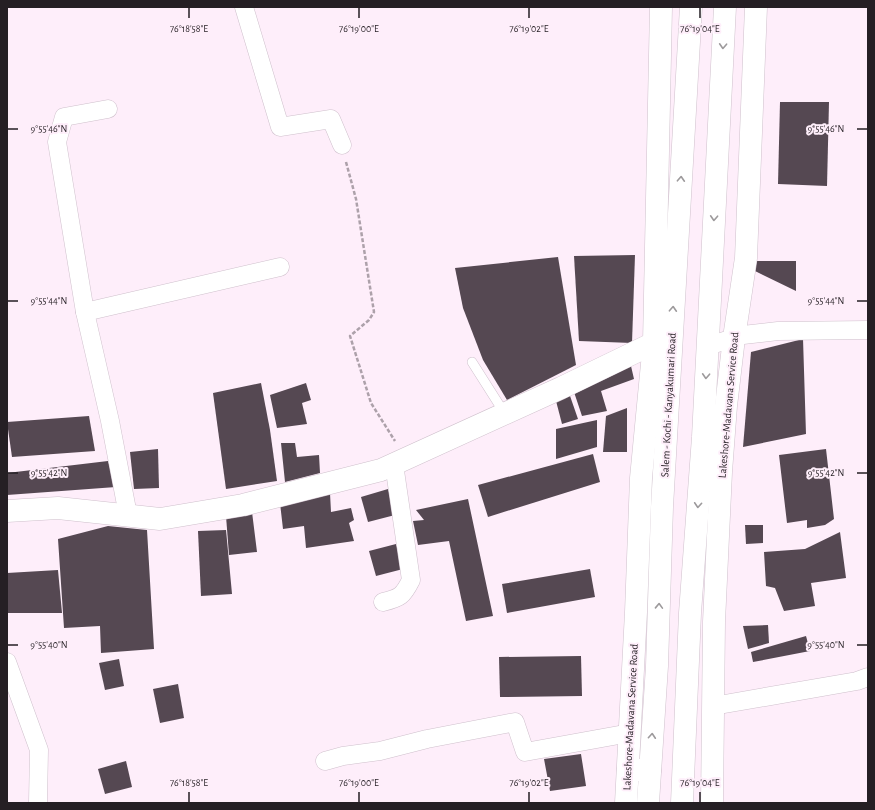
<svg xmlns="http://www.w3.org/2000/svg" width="875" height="810" font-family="'Alegreya Sans',sans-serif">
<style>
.building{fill:#554852}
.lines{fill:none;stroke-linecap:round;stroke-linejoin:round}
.service-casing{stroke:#cfc0cc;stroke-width:10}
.minor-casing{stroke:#cfc0cc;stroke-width:19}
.tertiary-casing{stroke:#cfc0cc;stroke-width:23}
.trunk-casing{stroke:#cfc0cc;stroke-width:23}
.path{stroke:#ada1aa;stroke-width:2.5;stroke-dasharray:4 2;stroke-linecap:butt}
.service{stroke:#fff;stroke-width:9}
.minor{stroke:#fff;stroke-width:18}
.tertiary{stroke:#fff;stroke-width:22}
.trunk{stroke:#fff;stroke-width:22}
.oneway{stroke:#9d9a9c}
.ticks{fill:none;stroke:#251f24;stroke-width:1.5}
.labels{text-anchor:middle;stroke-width:4;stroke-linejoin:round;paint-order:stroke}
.street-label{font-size:11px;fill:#251f24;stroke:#feeefa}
.ticks-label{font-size:10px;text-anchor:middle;fill:#251f24;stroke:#feeefa;stroke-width:4;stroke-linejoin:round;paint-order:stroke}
</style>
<rect width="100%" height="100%" fill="#feeefa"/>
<g class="building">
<polygon points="780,102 829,102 827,186 778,184"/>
<polygon points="635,255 632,343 579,341 574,256"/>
<polygon points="558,257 576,365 507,400 483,360 463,308 455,268"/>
<polygon points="756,261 796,261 796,291 755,271"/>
<polygon points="803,339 806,434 743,447 751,352"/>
<polygon points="631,366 634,379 601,391 607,411 582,416 573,389"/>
<polygon points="261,383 270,430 277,481 226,489 213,393"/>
<polygon points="306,383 311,400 302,403 307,424 277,428 270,395"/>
<polygon points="569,393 578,419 562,424 555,397"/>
<polygon points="627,408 627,452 603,452 606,416"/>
<polygon points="89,416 95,451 12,457 7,422"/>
<polygon points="597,420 597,447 556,459 556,429"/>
<polygon points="281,443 295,443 297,457 319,455 320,473 285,482"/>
<polygon points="158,449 159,488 134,489 130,452"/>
<polygon points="826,449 834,519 825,525 807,528 807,520 787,523 779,455"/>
<polygon points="593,454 600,482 488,517 478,485"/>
<polygon points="108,461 116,487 7,495 7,473"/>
<polygon points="388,489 395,515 368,522 361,497"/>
<polygon points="330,493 331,512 351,508 354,520 349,523 354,541 306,548 304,526 283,529 280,503"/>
<polygon points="468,499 493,616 466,621 449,541 418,545 413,521 424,520 416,510"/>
<polygon points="252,512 257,552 229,555 226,516"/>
<polygon points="745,525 763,525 763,543 746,544"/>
<polygon points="108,526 147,530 154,649 101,653 100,626 64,628 58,539"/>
<polygon points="226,530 232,594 201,596 198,531"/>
<polygon points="840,532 846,578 811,583 815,606 784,611 775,588 766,586 764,552 805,549"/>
<polygon points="396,544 403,569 376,576 369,551"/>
<polygon points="590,569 595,597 507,613 502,584"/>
<polygon points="58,570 62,613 7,613 7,573"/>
<polygon points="768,625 769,643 748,649 743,626"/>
<polygon points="806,636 810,651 753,662 751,652"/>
<polygon points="581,656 582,696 500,697 499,657"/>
<polygon points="119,659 124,686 105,690 99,663"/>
<polygon points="178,684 184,718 160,723 153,689"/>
<polygon points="581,754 586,786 550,791 544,759"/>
<polygon points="126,761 132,787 105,794 98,769"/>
</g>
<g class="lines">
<defs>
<polyline id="service" points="472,362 505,414"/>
<g id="minor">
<polyline points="244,7 280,127 331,119 342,145"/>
<polyline points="108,109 64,117 57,142 85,312 110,421 128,515"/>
<polyline points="85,312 280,267"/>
<polyline points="708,346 743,335 778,331 868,330"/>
<path d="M383,602c17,-4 20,-6 28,-22l-17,-116"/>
<polyline points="7,662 39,750 38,803"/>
<polyline points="713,706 857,681 868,677"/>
<polyline points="325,761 343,756 380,751 427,739 515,722 525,752 630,733"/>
</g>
<g id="tertiary">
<polyline points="7,511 58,508 160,519 243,505 381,470 561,388 654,343"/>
<polyline points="626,803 636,612 641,478 654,343 661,7"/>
<polyline points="712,803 714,622 721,472 726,406 734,338 746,258 756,7"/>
</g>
<g id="trunk">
<polyline points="628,770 650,770"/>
<polyline points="648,803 657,666 662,507 691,7"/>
<polyline points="682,803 690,613 703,437 725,7"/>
</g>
</defs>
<use href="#service" class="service-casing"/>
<use href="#minor" class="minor-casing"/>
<use href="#tertiary" class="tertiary-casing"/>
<use href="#trunk" class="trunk-casing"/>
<polyline class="path" points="346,162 356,199 374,312 369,320 350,336 371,403 395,441"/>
<use href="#service" class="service"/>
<use href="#minor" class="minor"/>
<use href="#tertiary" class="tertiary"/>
<use href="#trunk" class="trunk"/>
</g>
<defs><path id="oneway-chevron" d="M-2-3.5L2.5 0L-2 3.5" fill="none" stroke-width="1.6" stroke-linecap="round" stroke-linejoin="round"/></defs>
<g class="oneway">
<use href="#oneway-chevron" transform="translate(723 46) rotate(93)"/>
<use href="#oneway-chevron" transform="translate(681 179) rotate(-87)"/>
<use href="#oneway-chevron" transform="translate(714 218) rotate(93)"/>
<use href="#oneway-chevron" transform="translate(673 309) rotate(-87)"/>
<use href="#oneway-chevron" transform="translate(706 376) rotate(93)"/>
<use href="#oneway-chevron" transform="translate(698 505) rotate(94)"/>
<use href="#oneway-chevron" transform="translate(659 606) rotate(-88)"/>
<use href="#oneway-chevron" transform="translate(652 736) rotate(-86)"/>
</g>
<path class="ticks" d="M189,8v10M359,8v10M529,8v10M700,8v10M8,129h10M857,129h10M8,301h10M857,301h10M8,473h10M857,473h10M8,645h10M857,645h10M189,792v10M359,792v10M529,792v10M700,792v10"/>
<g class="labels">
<g class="street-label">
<text transform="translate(668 405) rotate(-87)" y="4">Salem - Kochi - Kanyakumari Road</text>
<text transform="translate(728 405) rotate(-85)" y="4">Lakeshore-Madavana Service Road</text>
<text transform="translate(630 717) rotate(-87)" y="4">Lakeshore-Madavana Service Road</text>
</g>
</g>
<g class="ticks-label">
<text x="189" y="32">76°18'58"E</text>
<text x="359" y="32">76°19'00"E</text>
<text x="529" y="32">76°19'02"E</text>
<text x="700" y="32">76°19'04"E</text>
<text x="49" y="132">9°55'46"N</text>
<text x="826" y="132">9°55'46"N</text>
<text x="49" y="304">9°55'44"N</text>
<text x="826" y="304">9°55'44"N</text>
<text x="49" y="476">9°55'42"N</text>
<text x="826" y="476">9°55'42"N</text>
<text x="49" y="648">9°55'40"N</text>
<text x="826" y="648">9°55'40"N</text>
<text x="189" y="786">76°18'58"E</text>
<text x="359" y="786">76°19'00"E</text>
<text x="529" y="786">76°19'02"E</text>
<text x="700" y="786">76°19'04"E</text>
</g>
<rect width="875" height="810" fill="none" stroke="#251f24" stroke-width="16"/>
</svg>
